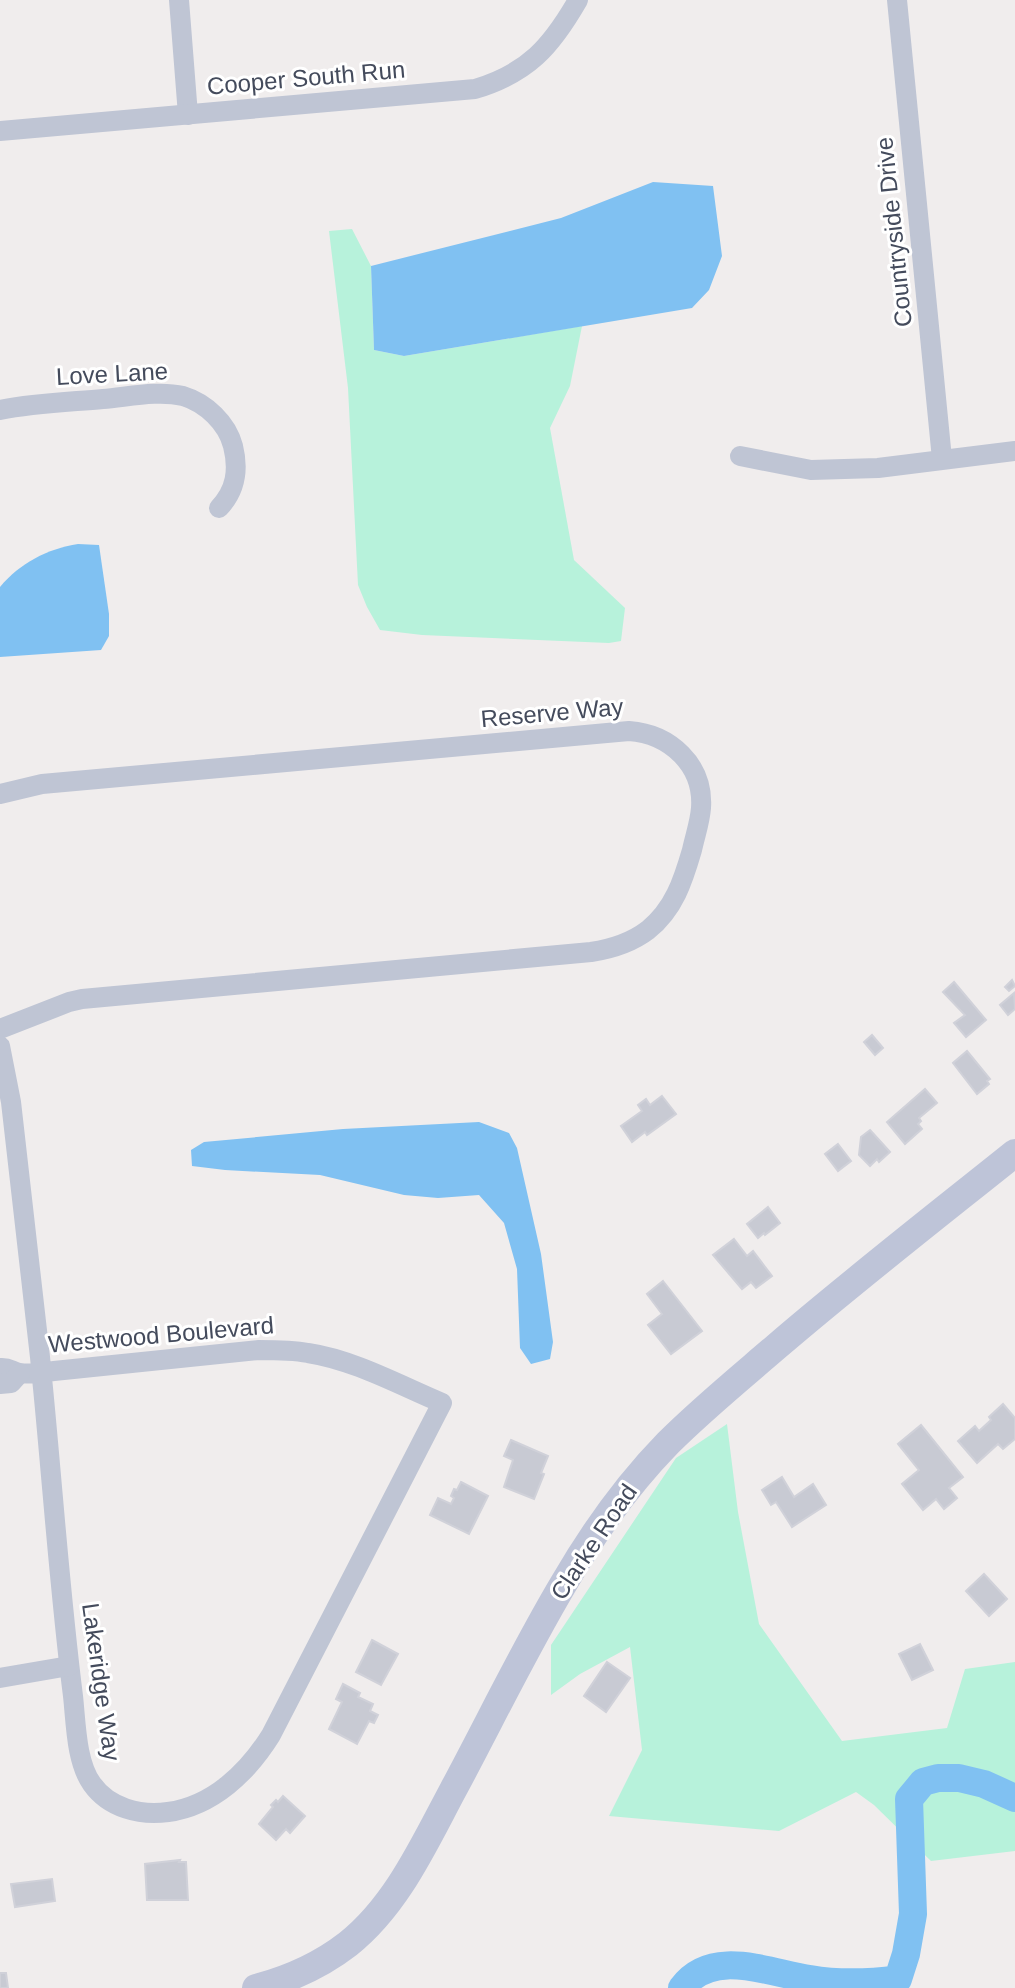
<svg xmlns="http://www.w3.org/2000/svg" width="1015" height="1988" font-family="Arial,sans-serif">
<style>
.green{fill:#b7f2db}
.water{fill:#80c1f2}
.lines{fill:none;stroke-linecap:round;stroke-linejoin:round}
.river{stroke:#80c1f2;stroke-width:28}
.building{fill:#c8cad3;stroke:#d0d1d9;stroke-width:2}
.street{stroke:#bfc5d4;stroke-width:20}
.secondary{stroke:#bec4d8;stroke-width:28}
.labels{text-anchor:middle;stroke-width:6;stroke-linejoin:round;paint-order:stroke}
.street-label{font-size:24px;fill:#444b5c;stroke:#fff}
</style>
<rect width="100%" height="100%" fill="#f0eded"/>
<g class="green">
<polygon points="352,229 371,266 374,350 404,356 582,326 570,386 550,428 574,560 625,608 621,641 609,643 422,635 380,630 367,607 358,585 348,388 329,231"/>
<polygon points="727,1424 738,1512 759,1624 842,1741 947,1728 965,1669 1015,1662 1015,1851 931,1861 874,1805 856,1792 779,1831 609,1816 642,1750 630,1647 580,1674 551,1695 551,1645 676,1458"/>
</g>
<g class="water">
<polygon points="653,182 713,186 722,256 709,290 692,308 404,356 374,350 371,266 561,218"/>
<path d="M78,544l21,1 10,69v22l-8,14 -101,7v-70c20,-24 47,-38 78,-43z"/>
<polygon points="479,1122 509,1133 517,1148 541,1254 553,1342 550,1359 531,1364 520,1348 517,1269 504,1223 479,1195 438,1198 404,1195 320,1175 225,1170 192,1166 191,1150 204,1142 343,1129"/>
</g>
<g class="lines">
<path class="river" d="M682,1988c30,-41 87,-15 128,-9 29,5 59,4 88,0l8,-25 7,-40 -4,-115 14,-17 15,-4h21l25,6 31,14"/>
</g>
<g class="building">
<polygon points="1012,980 1015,986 1009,991 1005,987"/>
<polygon points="954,982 986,1020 966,1037 954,1023 965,1015 943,992"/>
<polygon points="1014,993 1015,1009 1008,1015 1000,1005"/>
<polygon points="872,1035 883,1048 875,1055 864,1042"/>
<polygon points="967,1051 990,1079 987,1081 989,1084 977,1094 953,1063"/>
<polygon points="925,1089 937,1103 919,1118 921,1121 918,1124 922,1129 905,1144 887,1122"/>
<polygon points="662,1096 676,1114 647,1135 645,1132 632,1142 621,1126 642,1111 638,1105 646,1099 650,1105"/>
<polygon points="870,1130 890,1152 879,1162 877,1159 870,1166 859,1155 861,1137"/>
<polygon points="838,1144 851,1161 838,1171 825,1154"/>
<polygon points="768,1207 780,1223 765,1235 764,1233 758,1238 747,1224"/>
<polygon points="734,1239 747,1256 753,1251 772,1276 756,1288 751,1282 742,1289 713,1255"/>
<polygon points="663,1281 702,1331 671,1354 648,1325 662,1314 647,1294"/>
<polygon points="1003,1404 1015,1418 1015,1439 1003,1449 998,1444 977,1463 958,1441 975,1426 979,1431 991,1420 989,1417"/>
<polygon points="921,1425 963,1477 949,1488 957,1498 944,1509 936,1499 923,1510 902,1484 919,1470 898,1444"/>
<polygon points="511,1440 548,1456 541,1473 544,1474 534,1499 504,1487 513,1460 504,1456"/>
<polygon points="782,1477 794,1497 813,1484 826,1505 792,1527 776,1502 771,1505 762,1490"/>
<polygon points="461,1482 488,1496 469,1534 430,1515 438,1498 451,1504 454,1498 451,1496 454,1489 457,1490"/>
<polygon points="984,1574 1007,1599 989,1616 966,1591"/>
<polygon points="372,1640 398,1654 381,1685 356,1672"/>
<polygon points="920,1644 933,1670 912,1680 899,1654"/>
<polygon points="607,1662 630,1678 606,1712 584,1696"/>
<polygon points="343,1684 360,1693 358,1697 373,1704 370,1711 378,1715 374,1723 369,1721 357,1744 329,1729 342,1702 336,1699"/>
<polygon points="283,1796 305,1816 290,1833 286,1829 276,1840 259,1824 273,1807 271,1805 276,1800 278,1802"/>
<polygon points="180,1860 179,1862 186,1862 188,1900 147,1900 145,1864"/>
<polygon points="52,1879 55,1901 15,1907 11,1884"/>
<polygon points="0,1973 6,1973 8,1988 0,1988"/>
</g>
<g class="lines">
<g class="street">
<polyline points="179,0 188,115"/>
<polyline points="897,0 942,459"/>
<path d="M0,131l475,-42c53,-16 76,-42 103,-89"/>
<path d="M0,410c34,-7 69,-8 103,-11 25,-2 55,-9 80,-3 23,7 44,27 50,50 6,24 3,44 -14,62"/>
<polyline points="740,456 811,470 878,468 1015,451"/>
<path d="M0,794l42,-10 587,-53c41,3 75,34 72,77 -1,14 -6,28 -9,42 -9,31 -18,59 -44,80 -17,13 -37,19 -57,22l-509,47 -13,3 -69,27"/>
<path d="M0,1046l11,56 29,255 3,31c10,103 17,206 30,308 3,27 3,66 19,88 17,24 48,32 76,28 45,-6 80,-40 103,-77l171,-332c-43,-18 -88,-43 -134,-50 -16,-3 -33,-3 -49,-3l-205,21c-11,1 -25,4 -35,2 -8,-2 -10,-6 -19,-5"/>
<polyline points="0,1384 11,1383 20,1373"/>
<polyline points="0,1678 69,1666"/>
</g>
<path class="secondary" d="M256,1988c34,-9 65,-23 92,-44 49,-39 76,-100 105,-154 37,-69 71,-140 111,-207 29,-50 63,-98 104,-140 34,-34 72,-65 108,-96 78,-67 159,-130 239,-194"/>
</g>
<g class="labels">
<g class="street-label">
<text transform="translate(306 78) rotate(-5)" y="8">Cooper South Run</text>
<text transform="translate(894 232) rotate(-96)" y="8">Countryside Drive</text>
<text transform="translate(112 374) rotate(-3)" y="8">Love Lane</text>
<text transform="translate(552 713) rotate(-5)" y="8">Reserve Way</text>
<text transform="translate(161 1335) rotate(-5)" y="8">Westwood Boulevard</text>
<text transform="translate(594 1542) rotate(-56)" y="8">Clarke Road</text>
<text transform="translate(101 1682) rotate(82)" y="8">Lakeridge Way</text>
</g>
</g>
</svg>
